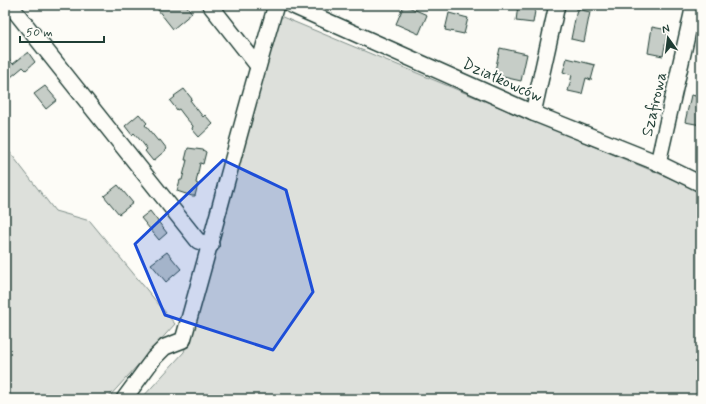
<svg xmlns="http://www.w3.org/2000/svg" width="706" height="404" font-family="Mynerve,sans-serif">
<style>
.green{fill:#dde0db;stroke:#7e8e88}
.building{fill:#c6cdc7;stroke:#1f3d34}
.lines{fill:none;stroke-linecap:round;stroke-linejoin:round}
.minor-casing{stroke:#1f3d34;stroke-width:18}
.minor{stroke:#fdfcf7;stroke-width:15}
.marked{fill:#1d4ed8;fill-opacity:0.2;stroke:#1d4ed8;stroke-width:3;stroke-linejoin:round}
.labels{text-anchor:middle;stroke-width:4;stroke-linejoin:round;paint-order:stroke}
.street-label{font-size:16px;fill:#1f3d34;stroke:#fdfcf7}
</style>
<rect width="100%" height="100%" fill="#fdfcf7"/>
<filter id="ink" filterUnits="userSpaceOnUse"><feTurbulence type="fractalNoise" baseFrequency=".025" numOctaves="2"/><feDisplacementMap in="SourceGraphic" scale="8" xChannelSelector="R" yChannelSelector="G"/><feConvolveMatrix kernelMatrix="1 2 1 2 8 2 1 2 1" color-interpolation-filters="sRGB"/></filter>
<g filter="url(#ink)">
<g class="green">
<polygon points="280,16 701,191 701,399 143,399 142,398 184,352"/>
<polygon points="5,146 55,211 90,221 175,324 108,398 108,399 5,399"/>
</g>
<g class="building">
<polygon points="154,5 186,5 192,13 173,29"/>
<polygon points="404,5 427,15 419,34 396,24"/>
<polygon points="518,5 536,5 533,23 516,21"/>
<polygon points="577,9 590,12 584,42 571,39"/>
<polygon points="449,13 468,18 464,34 445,30"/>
<polygon points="652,27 668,30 663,56 648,53"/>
<polygon points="500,48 527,54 521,81 494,75"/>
<polygon points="28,52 35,62 26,70 23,67 5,82 5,55 13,64"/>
<polygon points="567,58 595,65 591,80 586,78 582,94 568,91 572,75 563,72"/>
<polygon points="45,86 57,100 46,109 34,94"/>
<polygon points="184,89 192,99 190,100 203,117 205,115 213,124 199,137 192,129 193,126 185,117 179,109 177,110 170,101 175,97 174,96"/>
<polygon points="691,95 701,97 701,125 685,122"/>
<polygon points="139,114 147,123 145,125 158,141 160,140 167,149 153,161 145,151 147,149 141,141 134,133 132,135 125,126"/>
<polygon points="188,148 203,150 206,152 203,164 200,163 196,183 198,184 195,196 192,196 177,191 180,180 182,180 187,160 185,160"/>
<polygon points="118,185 133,203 119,214 104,196"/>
<polygon points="150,211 167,233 159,240 141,218"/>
<polygon points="167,252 181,269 166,282 151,264"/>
</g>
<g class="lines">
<defs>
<g id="minor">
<polyline points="10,5 198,241 211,245"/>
<polyline points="210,5 258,66"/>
<polyline points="291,5 533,113 658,163 701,184"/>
<polyline points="533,113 557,5"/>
<polyline points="658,163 694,5"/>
<path d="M124,399l30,-41 11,-11 18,-7c32,-111 60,-224 93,-335"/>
</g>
</defs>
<use href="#minor" class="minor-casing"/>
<use href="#minor" class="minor"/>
</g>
</g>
<path class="marked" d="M223,160l63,30 27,102 -40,58 -108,-35 -30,-71z"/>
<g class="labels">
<g class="street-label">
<text transform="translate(503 79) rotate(24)" y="6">Działkowców</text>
<text transform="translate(653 104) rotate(-77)" y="6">Szafirowa</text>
</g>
</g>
<rect width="706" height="404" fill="none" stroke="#fdfcf7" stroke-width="20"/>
<rect x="10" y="10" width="686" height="384" fill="none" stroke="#1f3d34" stroke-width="1.5" filter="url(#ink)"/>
<g transform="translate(668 38) rotate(346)" stroke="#fdfcf7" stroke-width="3" paint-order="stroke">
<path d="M0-3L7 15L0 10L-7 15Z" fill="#1f3d34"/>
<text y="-6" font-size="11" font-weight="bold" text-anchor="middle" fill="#1f3d34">N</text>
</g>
<path d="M20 36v6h84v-6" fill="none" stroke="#1f3d34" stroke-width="2"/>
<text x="26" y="36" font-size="12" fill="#1f3d34" stroke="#fdfcf7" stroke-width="3" paint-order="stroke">50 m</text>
</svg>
